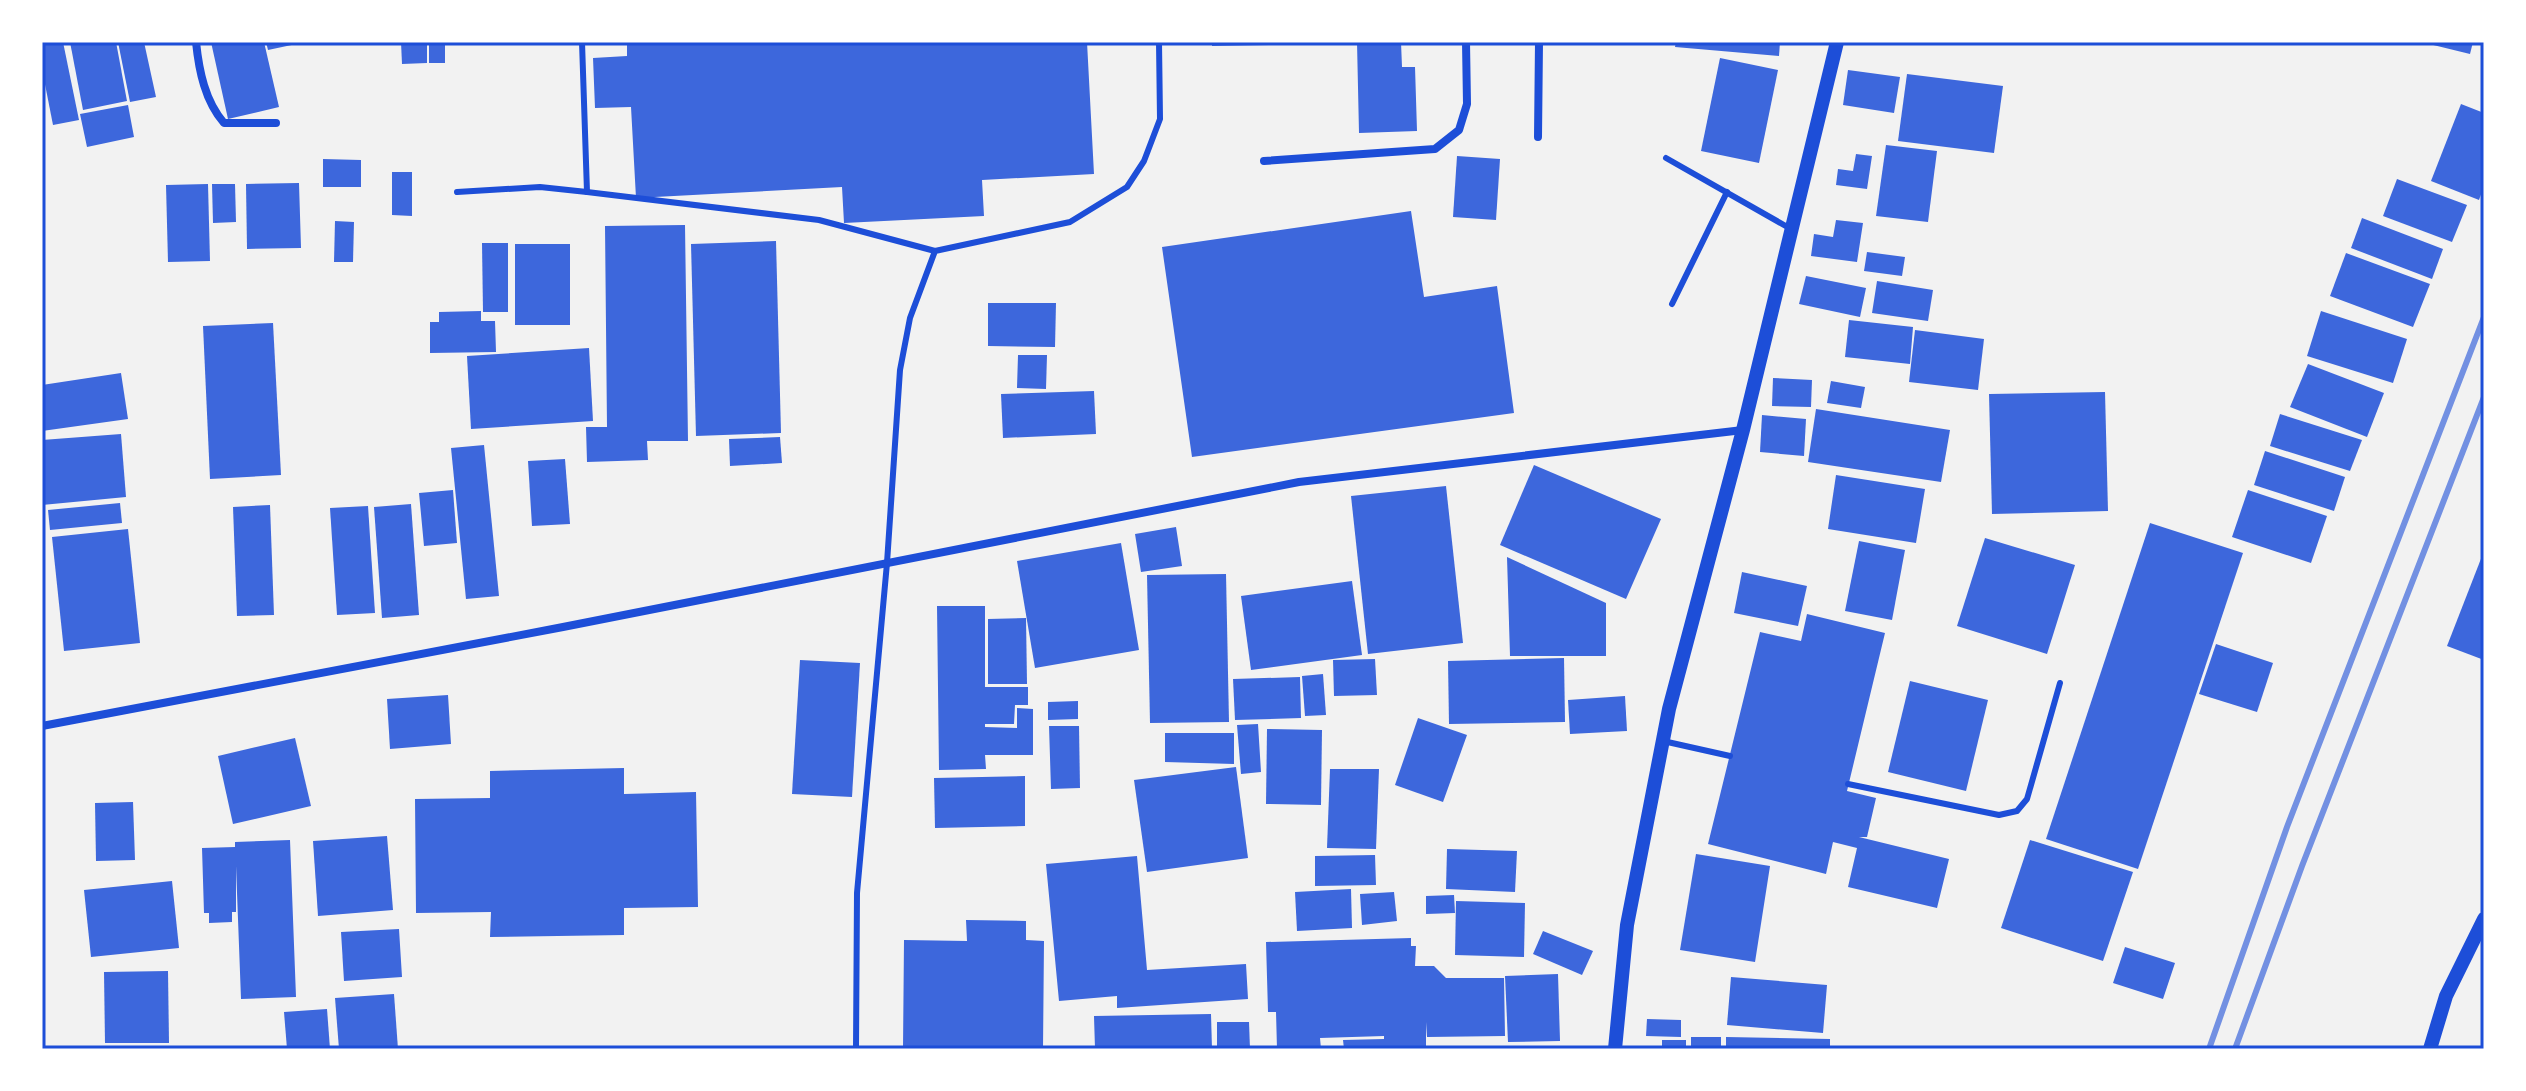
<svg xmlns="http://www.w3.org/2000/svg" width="2526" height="1091" font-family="Arial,sans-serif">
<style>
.building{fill:#3d67dc}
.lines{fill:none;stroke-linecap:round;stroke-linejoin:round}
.service{stroke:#1d4ed8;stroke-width:6}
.minor{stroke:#1d4ed8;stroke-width:8}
.tertiary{stroke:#1d4ed8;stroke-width:14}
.rail{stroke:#7290e2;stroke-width:6}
.neatline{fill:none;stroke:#1d4ed8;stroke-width:3}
</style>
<rect width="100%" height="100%" fill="#f2f2f2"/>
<g class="building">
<polygon points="63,42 79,120 53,125 42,69 42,45"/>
<polygon points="70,42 116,42 127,101 83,110"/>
<polygon points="118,42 144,42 156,97 130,102"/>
<polygon points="211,42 264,42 279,107 228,119"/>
<polygon points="266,42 301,42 301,43 268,50"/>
<polygon points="401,42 427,42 427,63 402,64"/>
<rect x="429" y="42" width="16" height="21"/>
<polygon points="627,42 1087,42 1094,174 982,180 984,216 844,223 842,187 636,198 631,107 595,108 593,58 627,56"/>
<polygon points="1212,42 1269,42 1269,45 1212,46"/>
<polygon points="1357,42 1401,42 1402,67 1415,67 1417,131 1359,133"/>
<polygon points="1676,42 1780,42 1779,56 1675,47"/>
<polygon points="2421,42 2473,42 2470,54"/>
<polygon points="1720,58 1778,70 1759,163 1701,151"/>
<polygon points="1848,70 1900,77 1894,113 1843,105"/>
<polygon points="1907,74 2003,86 1994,153 1898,141"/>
<polygon points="2461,104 2484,113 2484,186 2479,200 2431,181"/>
<polygon points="128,105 134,137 87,147 80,114"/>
<polygon points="1886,145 1937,151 1928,222 1876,216"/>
<polygon points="1856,154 1872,156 1867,189 1836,185 1838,169 1853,171"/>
<polygon points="1457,156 1500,159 1496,220 1453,217"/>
<polygon points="323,159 361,160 361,187 323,187"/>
<polygon points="392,172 412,172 412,216 392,215"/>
<polygon points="2397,179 2467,205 2452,242 2383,216"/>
<polygon points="299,183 301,248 247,249 246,184"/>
<polygon points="208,184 210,261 168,262 166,185"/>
<polygon points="212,184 235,184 236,222 213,223"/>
<polygon points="1411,211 1424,297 1497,286 1514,413 1192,457 1162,247"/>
<polygon points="2362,218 2443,249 2432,279 2351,248"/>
<polygon points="1836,220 1863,223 1857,262 1811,256 1814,234 1833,237"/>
<polygon points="335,221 354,222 353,262 334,262"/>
<polygon points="685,225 688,441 647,441 648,460 587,462 586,427 607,427 605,226"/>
<polygon points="776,241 781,433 696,436 691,244"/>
<polygon points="482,243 508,243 508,312 483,312"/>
<rect x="515" y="244" width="55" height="81"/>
<polygon points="1867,252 1905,257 1902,276 1864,271"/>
<polygon points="2346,253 2430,284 2413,327 2330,296"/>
<polygon points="1806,276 1866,288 1860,317 1799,304"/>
<polygon points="1877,281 1933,290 1928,321 1872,313"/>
<polygon points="988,303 1056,303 1055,347 988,346"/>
<polygon points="481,311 481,321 495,321 496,352 430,353 430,322 439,322 439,312"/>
<polygon points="2321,311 2407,339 2393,383 2307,356"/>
<polygon points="1849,320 1913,327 1910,364 1845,357"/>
<polygon points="273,323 281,475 210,479 203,326"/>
<polygon points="1915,330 1984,339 1978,390 1909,382"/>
<polygon points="589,348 593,421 471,429 467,356"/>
<polygon points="1018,355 1047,355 1046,389 1017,388"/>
<polygon points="2308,364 2384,393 2367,437 2290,407"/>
<polygon points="121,373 128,419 42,431 42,385"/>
<polygon points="1773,378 1812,380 1811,407 1772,406"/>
<polygon points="1831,381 1865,387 1861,408 1827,403"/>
<polygon points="1094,391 1096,434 1003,438 1001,394"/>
<polygon points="2105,392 2108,511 1992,514 1989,394"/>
<polygon points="1816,409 1950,430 1941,482 1808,462"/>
<polygon points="2280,414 2362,440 2350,471 2270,446"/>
<polygon points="1762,415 1806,419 1804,456 1760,452"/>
<polygon points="121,434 126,497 42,505 42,440"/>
<polygon points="780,437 782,463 730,466 729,439"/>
<polygon points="484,445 499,596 466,599 451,448"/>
<polygon points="2265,451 2345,477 2334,511 2254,485"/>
<polygon points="565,459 570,524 532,526 528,461"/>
<polygon points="1534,465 1661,519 1626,599 1500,545"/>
<polygon points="1836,475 1925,489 1916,543 1828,529"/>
<polygon points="1446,486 1463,643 1368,654 1351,496"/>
<polygon points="453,490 457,543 424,546 419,493"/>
<polygon points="2248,490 2327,516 2311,563 2232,537"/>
<polygon points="120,503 122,523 50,530 48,510"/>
<polygon points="411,504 419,615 382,618 374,507"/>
<polygon points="270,505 274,615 237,616 233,507"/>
<polygon points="368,506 375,613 337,615 330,508"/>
<polygon points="2150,523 2243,553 2138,869 2046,839"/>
<polygon points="1176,527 1182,566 1141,572 1135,534"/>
<polygon points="128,529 140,643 64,651 52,537"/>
<polygon points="1985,538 2075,565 2047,654 1957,626"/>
<polygon points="1859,541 1905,550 1892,620 1845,611"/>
<polygon points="1121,543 1139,650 1035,668 1017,561"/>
<polygon points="2484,551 2484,660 2447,646"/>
<polygon points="1507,557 1606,603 1606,656 1510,656"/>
<polygon points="1742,572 1807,586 1798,626 1734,613"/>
<polygon points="1226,574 1229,722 1150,723 1147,575"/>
<polygon points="1352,581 1362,655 1251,670 1241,596"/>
<polygon points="937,606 985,606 985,687 1028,687 1028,705 1015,705 1014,724 985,724 985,727 1017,728 1017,708 1033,709 1033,755 985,755 986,769 939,770"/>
<polygon points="1807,614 1885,633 1847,791 1876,798 1867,837 1859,837 1949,859 1937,908 1848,887 1857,848 1833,842 1826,874 1708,844 1760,632 1801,641"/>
<polygon points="1026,618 1027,684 988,684 988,619"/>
<polygon points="2216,644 2273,663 2257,712 2199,694"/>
<polygon points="1564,658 1565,722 1449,724 1448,661"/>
<polygon points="1375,659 1377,695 1334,696 1333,660"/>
<polygon points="800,660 860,663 852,797 792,794"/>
<polygon points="1323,674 1326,715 1305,716 1302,676"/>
<polygon points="1300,677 1301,718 1235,720 1233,679"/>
<polygon points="1910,681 1988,700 1966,791 1888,772"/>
<polygon points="448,695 451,744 390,749 387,699"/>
<polygon points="1625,696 1627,731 1570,734 1568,700"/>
<polygon points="1078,701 1078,719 1048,720 1048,702"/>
<polygon points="1418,718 1467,735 1443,802 1395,785"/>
<polygon points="1258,724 1261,772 1241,774 1237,725"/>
<polygon points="1049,726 1079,726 1080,788 1051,789"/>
<polygon points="1267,729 1322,730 1321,805 1266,804"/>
<polygon points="1165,733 1234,733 1234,764 1165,762"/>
<polygon points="295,738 311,806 233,824 218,756"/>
<polygon points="1236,767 1248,858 1147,872 1134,780"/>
<polygon points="624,768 624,794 696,792 698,907 624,908 624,935 490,937 491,912 416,913 415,799 490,798 490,771"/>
<polygon points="1330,769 1379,769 1376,849 1327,848"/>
<polygon points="1025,776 1025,826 935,828 934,778"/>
<polygon points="133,802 135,860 96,861 95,803"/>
<polygon points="387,836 393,910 318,916 313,841"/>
<polygon points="290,840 296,997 241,999 236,866 236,912 232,912 232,922 209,923 209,913 204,913 202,848 235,847 235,842"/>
<polygon points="2030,840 2133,872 2103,961 2001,928"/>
<polygon points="1447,849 1517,851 1515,892 1446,889"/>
<polygon points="1696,854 1770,866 1755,962 1680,950"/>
<polygon points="1375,855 1376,885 1315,886 1315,856"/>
<polygon points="1137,856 1147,970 1246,964 1248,999 1117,1008 1117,996 1059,1001 1046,864"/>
<polygon points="172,881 179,948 91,957 84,890"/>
<polygon points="1351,889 1352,928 1297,931 1295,892"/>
<polygon points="1394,892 1397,921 1362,925 1360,894"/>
<polygon points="1454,895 1455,913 1426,914 1426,896"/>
<polygon points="1456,901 1525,903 1524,957 1455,955"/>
<polygon points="966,920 1026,921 1026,940 1044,941 1043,1049 903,1049 904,940 967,941"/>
<polygon points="399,929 402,977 344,981 341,932"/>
<polygon points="1543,931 1593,951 1582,975 1533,954"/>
<polygon points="1411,938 1411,946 1416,946 1415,966 1434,966 1446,978 1504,978 1505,1036 1427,1037 1426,1022 1426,1046 1344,1049 1343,1040 1384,1039 1384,1036 1320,1038 1321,1049 1277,1049 1276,1012 1268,1012 1266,942"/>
<polygon points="2125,947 2175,963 2163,999 2113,983"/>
<polygon points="168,971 169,1043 105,1043 104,972"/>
<polygon points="1558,974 1560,1041 1508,1042 1505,976"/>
<polygon points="1731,977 1827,985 1823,1033 1727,1025"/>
<polygon points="394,994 398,1049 339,1049 335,998"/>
<polygon points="327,1009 330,1049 287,1049 284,1012"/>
<polygon points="1211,1014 1212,1049 1095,1049 1094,1016"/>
<polygon points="1647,1019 1681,1020 1681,1037 1646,1036"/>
<polygon points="1217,1022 1249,1022 1250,1049 1217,1049"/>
<rect x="1691" y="1037" width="30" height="12"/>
<polygon points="1726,1037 1830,1039 1830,1049 1726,1049"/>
<rect x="1662" y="1040" width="24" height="9"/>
</g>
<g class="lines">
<g class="service">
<polyline points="1666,158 1791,229"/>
<polyline points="457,192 540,187 587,192 582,42"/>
<polyline points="587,192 819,220 935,251"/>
<polyline points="1672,304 1727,192"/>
<polyline points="1663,741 1730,756"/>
<polyline points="1848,784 1999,815 2017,811 2027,799 2060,683"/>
<polyline points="856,1049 857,893 887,563 900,370 910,318 935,251 1070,222 1127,187 1144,161 1160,119 1159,42"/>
</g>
<g class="minor">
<path d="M196,42c3,29 9,59 28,81h52"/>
<polyline points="1538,137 1539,42"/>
<polyline points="1264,161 1435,149 1459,130 1467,104 1466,42"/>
<polyline points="42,726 563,627 1299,482 1743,430"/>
</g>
<g class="tertiary">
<polyline points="1615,1049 1627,925 1669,709 1743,430 1837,42"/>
<polyline points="2430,1049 2446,996 2484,919"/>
</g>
<g class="rail">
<polyline points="2209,1049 2287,827 2484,317"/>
<polyline points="2235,1049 2302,866 2484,397"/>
</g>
</g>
<rect width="2526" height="1091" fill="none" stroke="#ffffff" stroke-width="88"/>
<rect x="44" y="44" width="2438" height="1003" class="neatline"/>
</svg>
